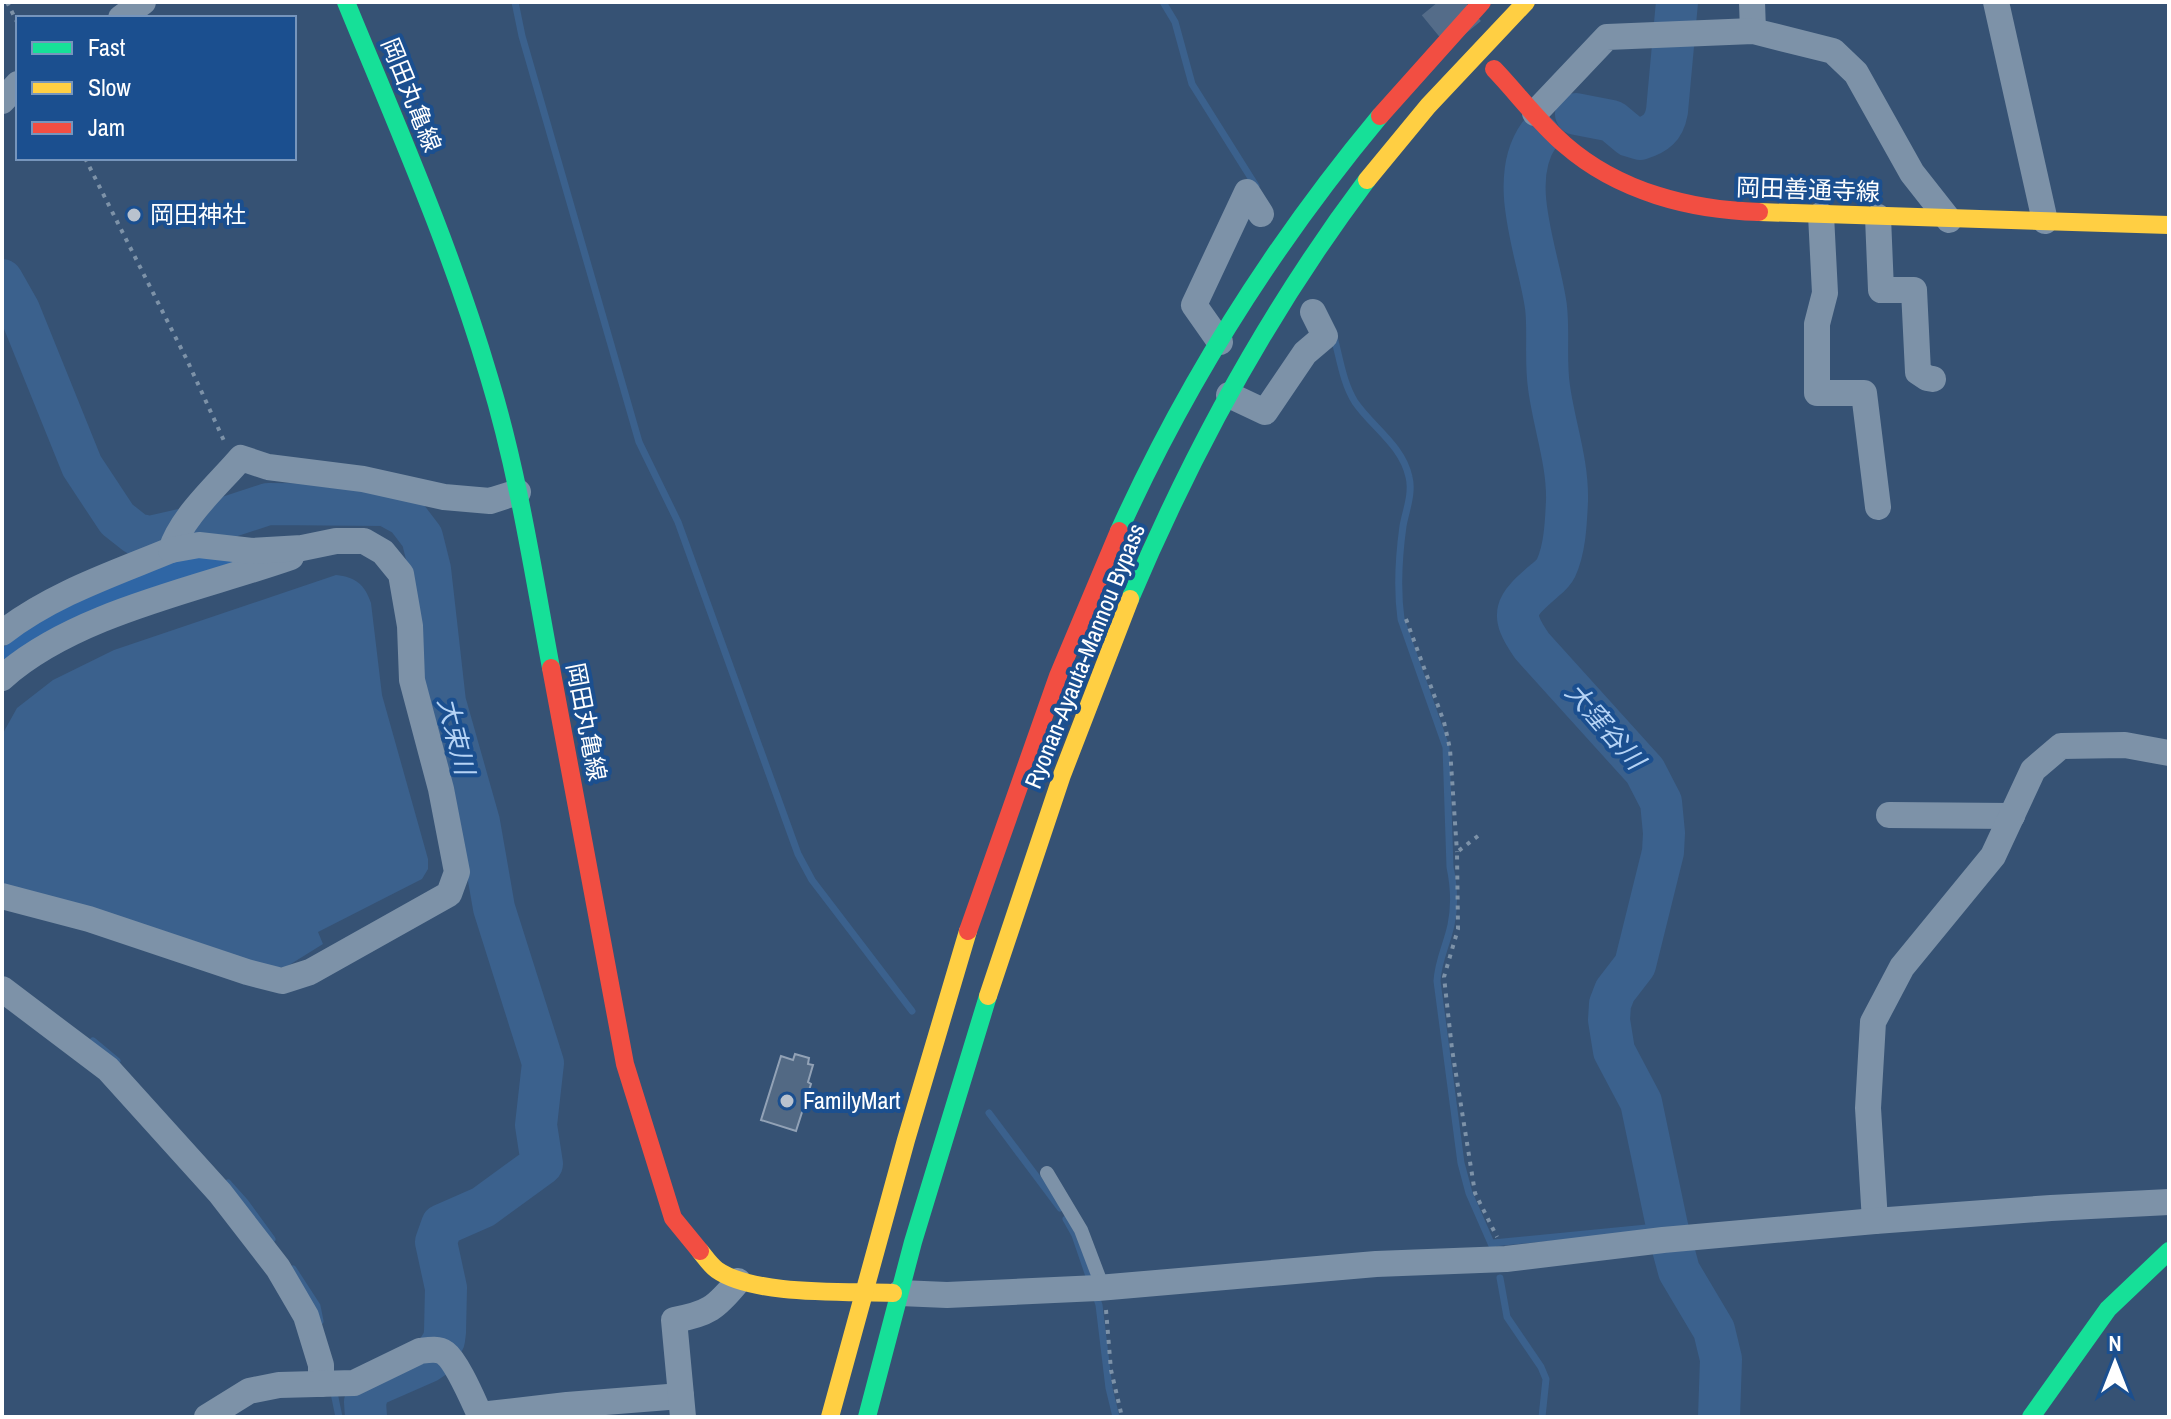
<svg xmlns="http://www.w3.org/2000/svg" width="2171" height="1419" font-family="'Archivo Narrow','Noto Sans JP',sans-serif">
<style>
.green{fill:#2f66a5}
.water{fill:#3b618d}
.lines{fill:none;stroke-linecap:round;stroke-linejoin:round}
.stream{stroke:#3b618d;stroke-width:7}
.river{stroke:#3b618d;stroke-width:42}
.building{fill:#526984;stroke:#92a2b6;stroke-width:2}
.primary-tunnel{stroke:#546c89;stroke-width:42;stroke-dasharray:42 21;stroke-linecap:butt}
.path{stroke:#7d92a8;stroke-width:4;stroke-dasharray:4 6;stroke-linecap:butt}
.lane{stroke:#7d92a8;stroke-width:14}
.street{stroke:#7d92a8;stroke-width:26}
.fast{stroke:#16e098;stroke-width:18}
.slow{stroke:#ffcf43;stroke-width:18}
.jam{stroke:#f24e42;stroke-width:18}
.poi-dot{fill:#b9c2ce;stroke:#1b4f8f;stroke-width:3}
.labels{text-anchor:middle;stroke-width:8;stroke-linejoin:round;paint-order:stroke}
.street-label{font-size:24px;fill:#fff;stroke:#1b4f8f}
.poi-label{font-size:24px;fill:#fff;stroke:#1b4f8f;text-anchor:start}
.water-label{font-size:26px;font-style:italic;fill:#b5d3f5;stroke:#1b4f8f}
</style>
<rect width="100%" height="100%" fill="#365274"/>
<polygon class="green" points="196,554 279,555 2,670 2,648 44,616 140,573"/>
<path class="water" d="M336,575c20,2 29,10 35,28l11,92 46,164v10l-6,10 -104,53 5,12 -37,23 -19,2 -265,-82v-152l15,-27 36,-28 61,-30z"/>
<g class="lines">
<g class="stream">
<polyline points="515,2 522,36 639,442 678,522 798,854 812,880 912,1011"/>
<polyline points="1163,2 1175,22 1192,84 1256,186"/>
<path d="M1334,337c6,22 9,46 21,65 17,25 47,43 54,75 4,16 -3,33 -6,49 -4,29 -6,64 -2,93l45,128 4,120c4,19 5,39 1,58 -4,19 -13,36 -14,56l24,182 8,30 25,57"/>
<polyline points="93,1041 117,1061"/>
<polyline points="989,1113 1060,1208"/>
<polyline points="228,1183 245,1202 272,1239"/>
<polyline points="1066,1219 1075,1235 1091,1282"/>
<polyline points="1493,1243 1667,1226"/>
<polyline points="293,1269 317,1306 320,1321"/>
<polyline points="1500,1278 1507,1317 1541,1367 1546,1379 1542,1417"/>
<polyline points="1095,1293 1099,1305 1109,1388 1116,1417"/>
<polyline points="333,1388 339,1417"/>
</g>
<g class="river">
<path d="M1576,114l36,7 18,15 10,3c16,-5 24,-11 27,-28l10,-109"/>
<path d="M1539,135c-33,46 0,120 7,172 3,26 -1,53 3,80 5,38 19,75 18,114 -1,21 -2,48 -11,67 -3,6 -7,9 -12,13 -29,25 -35,32 -12,65l113,125 16,31 3,31 -1,19 -28,113 -20,26 -5,13 -1,16 5,31 27,51 26,124 12,45 35,59 7,29 -2,58"/>
<polyline points="2,280 19,310 82,466 117,519 136,534 150,537 207,524 268,504 386,505 406,516 422,537 430,569 445,702 479,822 494,908 543,1063 536,1125 542,1164 483,1207 442,1225 436,1242 446,1288 445,1332 444,1340 433,1358 427,1362 370,1387 365,1402 366,1417"/>
</g>
</g>
<polygon class="building" points="795,1054 809,1058 808,1064 813,1065 808,1082 811,1084 796,1131 761,1120 781,1056 793,1060"/>
<g class="lines">
<polyline class="primary-tunnel" points="1438,2 1480,53"/>
<g class="path">
<polyline points="7,2 18,24"/>
<polyline points="85,158 187,360 225,443"/>
<polyline points="1406,619 1444,722 1450,749 1457,852"/>
<polyline points="1478,836 1457,852 1458,929 1444,977 1452,1049 1475,1193 1497,1237"/>
<polyline points="1106,1310 1111,1370 1122,1417"/>
</g>
<polyline class="lane" points="1047,1173 1081,1230 1103,1288"/>
<g class="street">
<polyline points="1752,2 1753,31"/>
<polyline points="1996,2 2045,221"/>
<polyline points="121,18 143,2"/>
<polyline points="2,101 18,84"/>
<polyline points="1535,113 1607,37 1753,31 1833,51 1856,73 1912,173 1949,220"/>
<polyline points="1821,215 1825,293 1817,324 1817,393 1864,393 1878,507"/>
<polyline points="1878,217 1881,290 1914,290 1918,372 1927,378 1933,379"/>
<polyline points="1220,342 1194,305 1247,192 1261,214"/>
<polyline points="1229,395 1265,412 1305,353 1325,336 1313,312"/>
<path d="M2,633c50,-39 111,-59 169,-83 11,-34 47,-65 70,-92l27,9 95,12 81,18 46,4 28,-9"/>
<path d="M2,678c72,-65 198,-89 289,-121"/>
<polyline points="1889,815 2012,816"/>
<polyline points="2,896 89,919 247,972 282,981 310,972 449,894 457,872 441,789 412,680 410,626 401,574 383,552 364,541 336,541 302,548 252,551 199,545 171,550"/>
<polyline points="2,989 108,1069 220,1193 278,1268 306,1316 321,1365 321,1384"/>
<polyline points="1875,1221 1868,1108 1873,1022 1902,967 1993,856 2033,770 2061,746 2125,745 2169,753"/>
<polyline points="900,1293 947,1295 1098,1288 1376,1264 1506,1259 1663,1240 1875,1221 2051,1208 2169,1202"/>
<path d="M207,1417l42,-26 30,-6 75,-2 66,-32c8,-1 18,-3 25,2 12,9 28,47 35,62l87,-10 114,-9"/>
<path d="M683,1417l-9,-97c34,-6 42,-12 64,-39"/>
</g>
<g class="fast">
<path d="M346,2c51,124 105,246 143,375 29,95 44,194 62,291"/>
<path d="M1119,531c67,-148 157,-290 261,-415"/>
<path d="M1130,599c63,-149 140,-290 237,-419"/>
<polyline points="867,1417 913,1242 988,996"/>
<polyline points="2031,1417 2108,1309 2169,1251"/>
</g>
<g class="slow">
<polyline points="1367,180 1428,106 1526,2"/>
<polyline points="1759,212 2169,225"/>
<polyline points="988,996 1062,775 1130,599"/>
<path d="M700,1251c5,6 10,14 17,19 37,26 130,21 176,23"/>
<polyline points="830,1417 906,1140 968,931"/>
</g>
<g class="jam">
<path d="M1494,69c24,25 45,54 71,76 54,47 126,65 194,67"/>
<polyline points="1380,116 1482,2"/>
<polyline points="551,668 625,1064 673,1218 700,1251"/>
<polyline points="968,931 1058,676 1119,531"/>
</g>
</g>
<g class="poi-dot">
<circle cx="134" cy="215" r="8"/>
<circle cx="787" cy="1101" r="8"/>
</g>
<g class="labels">
<g class="street-label">
<text transform="translate(411 95) rotate(68)" y="8">岡田丸亀線</text>
<text transform="translate(1808 190) rotate(2)" y="8">岡田善通寺線</text>
<text transform="translate(1085 656) rotate(-68)" y="8">Ryonan-Ayauta-Mannou Bypass</text>
<text transform="translate(586 722) rotate(79)" y="8">岡田丸亀線</text>
</g>
<g class="poi-label">
<text x="150" y="223">岡田神社</text>
<text x="803" y="1109">FamilyMart</text>
</g>
<g class="water-label">
<text transform="translate(1605 726) rotate(49)" y="9">大窪谷川</text>
<text transform="translate(456 736) rotate(76)" y="9">大束川</text>
</g>
</g>
<rect width="2171" height="1419" fill="none" stroke="#ffffff" stroke-width="8"/>
<rect x="16" y="16" width="280" height="144" fill="#1b4f8f" stroke="#7695bc" stroke-width="2"/>
<rect x="32" y="42" width="40" height="12" fill="#16e098" stroke="#7695bc" stroke-width="2"/>
<text x="88" y="56" font-size="24" fill="#ffffff">Fast</text>
<rect x="32" y="82" width="40" height="12" fill="#ffcf43" stroke="#7695bc" stroke-width="2"/>
<text x="88" y="96" font-size="24" fill="#ffffff">Slow</text>
<rect x="32" y="122" width="40" height="12" fill="#f24e42" stroke="#7695bc" stroke-width="2"/>
<text x="88" y="136" font-size="24" fill="#ffffff">Jam</text>
<g transform="translate(2115 1363)" stroke="#1b4f8f" stroke-width="6" paint-order="stroke">
<path d="M0-6L14 30L0 20L-14 30Z" fill="#ffffff"/>
<text y="-12" font-size="22" font-weight="bold" text-anchor="middle" fill="#ffffff">N</text>
</g>
</svg>
